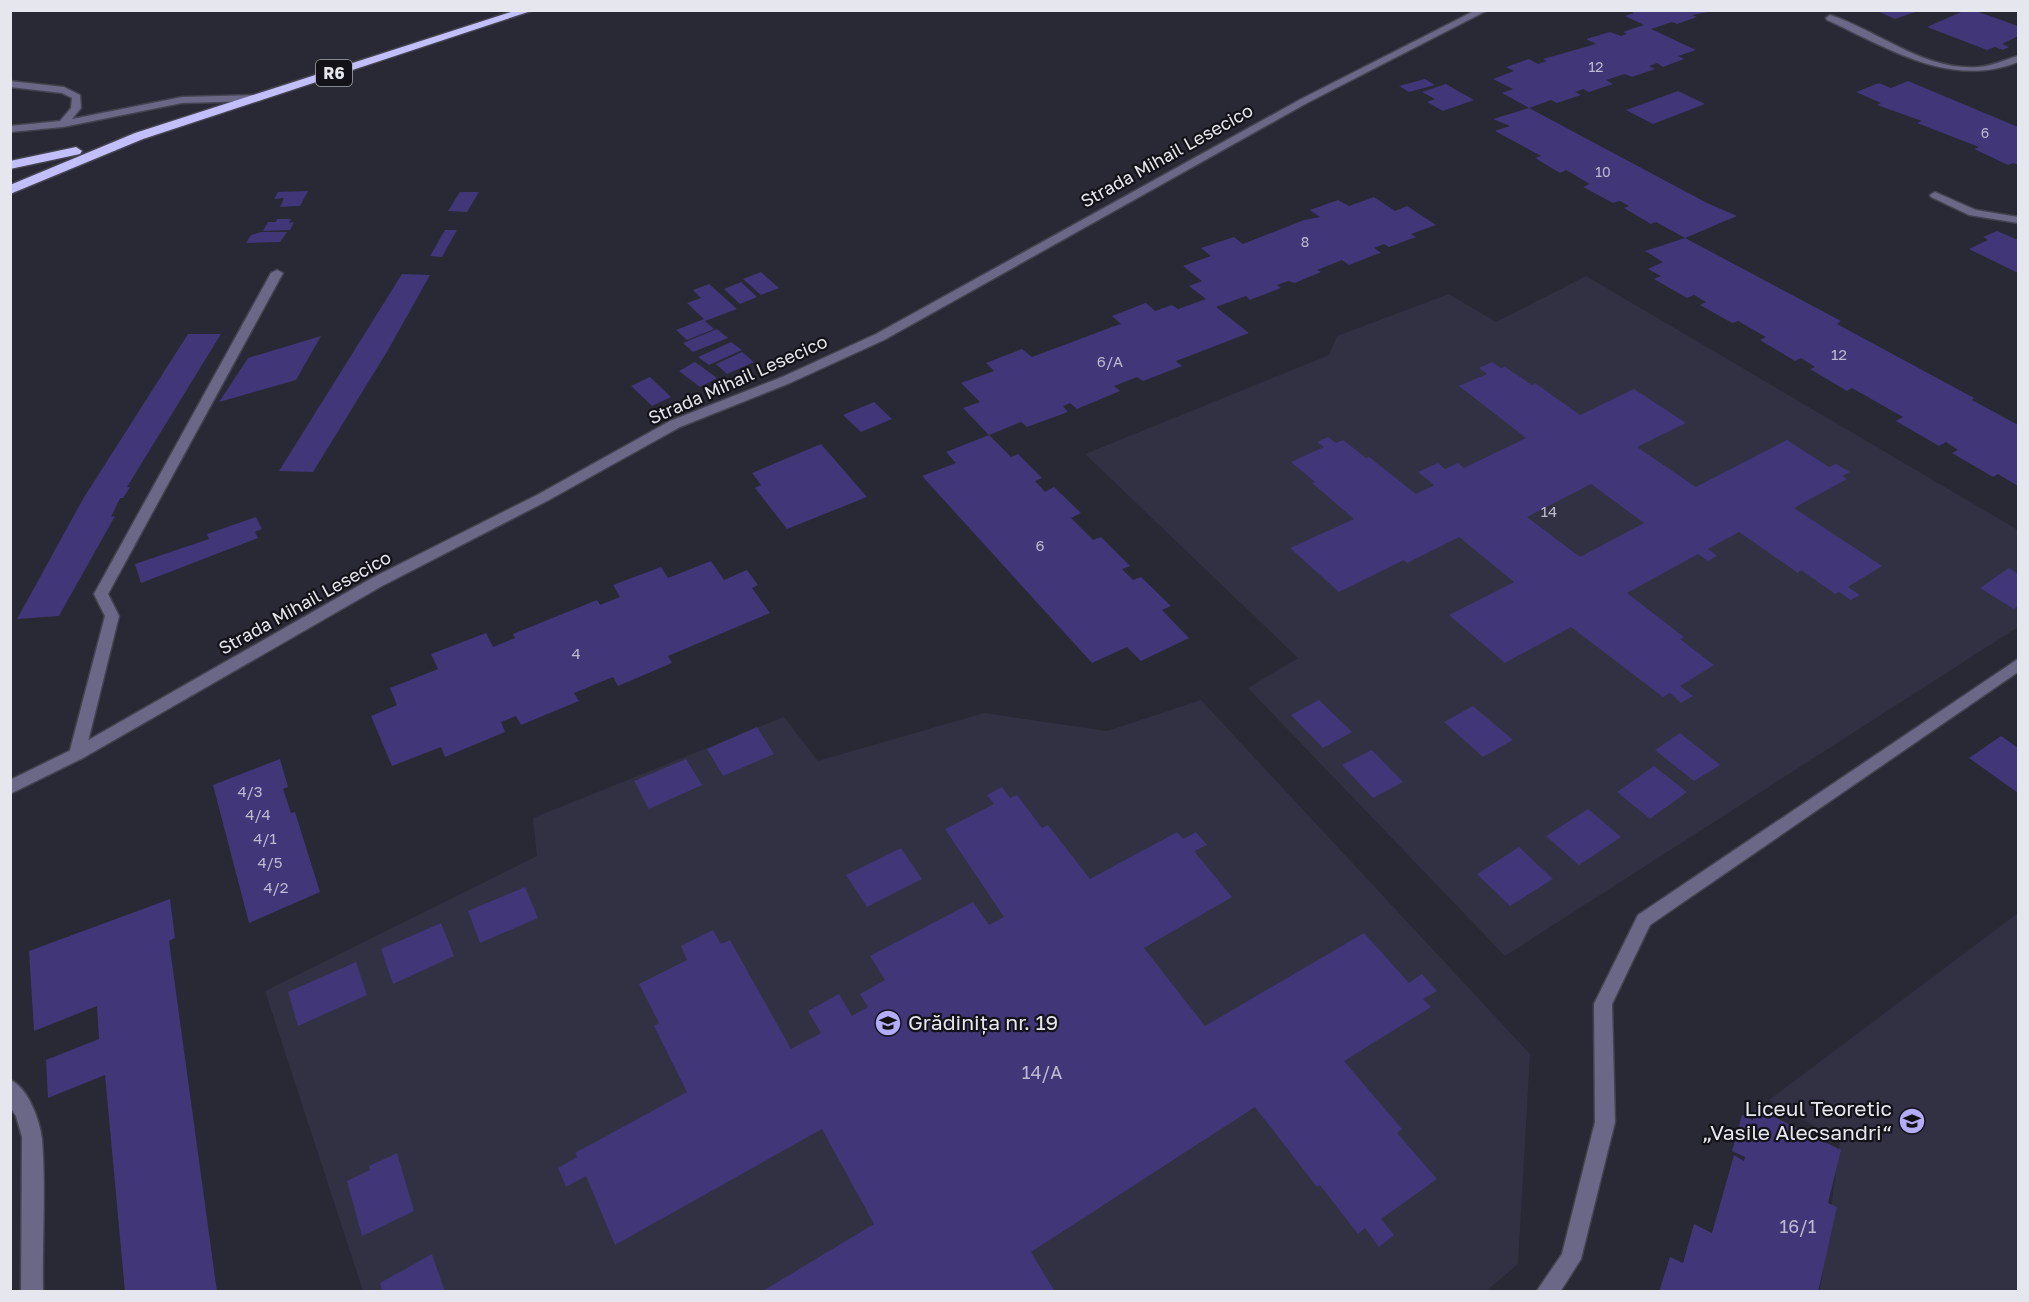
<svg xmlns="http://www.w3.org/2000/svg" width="2029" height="1302" font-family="'Golos Text',sans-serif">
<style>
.built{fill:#323043}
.building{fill:#413678;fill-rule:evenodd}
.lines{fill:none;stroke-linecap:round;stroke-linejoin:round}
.lane-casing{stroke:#43434f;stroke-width:3}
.street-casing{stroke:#43434f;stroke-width:3}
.highway-casing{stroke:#43434f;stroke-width:3}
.lane{fill:#6a6787;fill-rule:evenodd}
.street{fill:#6a6787;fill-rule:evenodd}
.highway{fill:#c3befc;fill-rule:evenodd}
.labels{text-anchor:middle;stroke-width:4.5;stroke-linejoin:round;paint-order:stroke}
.far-number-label{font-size:14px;fill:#bdbad0}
.number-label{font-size:15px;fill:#bdbad0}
.shield{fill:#121218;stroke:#a6a6ae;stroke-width:1.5}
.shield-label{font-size:16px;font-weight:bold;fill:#e6e6ee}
.street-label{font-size:18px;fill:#e6e6ee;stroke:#121218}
.near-number-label{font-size:18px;fill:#bdbad0}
.near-poi-label{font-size:21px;fill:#e6e6ee;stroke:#121218;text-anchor:start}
</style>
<rect width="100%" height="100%" fill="#292835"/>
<g class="built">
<polygon points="1586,276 2018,530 2018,627 1505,956 1248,688 1298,658 1085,454 1329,355 1337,336 1449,294 1496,322"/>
<polygon points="1201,700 1530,1054 1518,1264 1485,1292 363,1291 265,991 537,856 533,818 784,717 818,761 984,713 1107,731"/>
<polygon points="2018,913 2018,1291 1820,1291 1840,1141 1769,1100"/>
</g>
<g class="building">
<polygon points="1629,10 1714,11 1692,15 1697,17 1677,24 1672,22 1651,29 1696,50 1678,56 1684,59 1663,67 1657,63 1649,66 1655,69 1632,77 1625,74 1606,80 1613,84 1589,92 1583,89 1575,92 1581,95 1557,103 1551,100 1529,108 1502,93 1513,89 1493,79 1514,71 1506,67 1529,59 1538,64 1547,61 1543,59 1596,44 1586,39 1610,32 1621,36 1627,34 1623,32 1644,25 1625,16 1634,13"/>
<polygon points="1875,10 1918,10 1918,11 1895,19"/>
<polygon points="1973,10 2018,26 2018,36 2002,44 2009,47 2003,50 1995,47 1987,50 1927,27 1961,12"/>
<polygon points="1425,79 1435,85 1409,92 1399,86"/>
<polygon points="1908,81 2018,127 2018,165 2013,163 2008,165 1974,149 1979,147 1917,123 1922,121 1877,105 1881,103 1856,92 1879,83 1891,88"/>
<polygon points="1446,84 1458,91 1474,100 1443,111 1427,102 1435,99 1422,92"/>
<polygon points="1678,91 1705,104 1653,124 1626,110"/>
<polygon points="1529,108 1707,203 1737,216 1685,238 1656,222 1651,224 1624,208 1629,206 1620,201 1613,203 1583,187 1590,184 1566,170 1560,173 1535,158 1541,156 1495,131 1510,126 1493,119"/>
<polygon points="308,191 300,206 280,207 284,198 274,199 278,192"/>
<polygon points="460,192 479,192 467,212 448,211"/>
<polygon points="1374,197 1395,211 1407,206 1436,225 1411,234 1416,237 1389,247 1384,244 1374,248 1381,253 1377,254 1349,265 1342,260 1317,270 1321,272 1295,283 1288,281 1277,285 1281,288 1250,300 1246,296 1216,307 1249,333 1176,361 1182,366 1143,381 1137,377 1114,386 1120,391 1077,409 1070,403 1063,406 1068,412 1027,427 1021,422 989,435 963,408 980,402 961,383 994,371 986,363 1022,349 1032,357 1112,327 1121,324 1112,316 1143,304 1146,303 1155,311 1172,305 1178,309 1206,299 1189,286 1202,281 1183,266 1211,256 1201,248 1234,237 1243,244 1304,220 1320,217 1310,210 1338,200 1349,206"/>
<polygon points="277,219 291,219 289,223 294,222 290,230 263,231 268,222 276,222"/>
<polygon points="445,230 457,230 442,257 430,256"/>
<polygon points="1997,231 2018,240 2018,273 1969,249 1988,240 1983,237"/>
<polygon points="261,232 287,232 280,242 246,243 251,235"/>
<polygon points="1685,238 1841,321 1837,324 1974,398 1972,400 2018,425 2018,486 1998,474 1993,477 1952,453 1958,450 1946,442 1939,446 1896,421 1903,417 1852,388 1847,391 1810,369 1815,367 1801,358 1795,361 1760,340 1766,337 1738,321 1732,323 1700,305 1706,302 1694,295 1687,298 1654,279 1661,276 1648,269 1663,262 1645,251"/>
<polygon points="761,272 779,288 761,295 743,279"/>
<polygon points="402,274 430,275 388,350 313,472 279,471"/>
<polygon points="741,282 757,297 740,304 724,289"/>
<polygon points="709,284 737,309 705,321 714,329 687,340 676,330 704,319 687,303 701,298 693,290"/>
<polygon points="717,329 728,338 693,352 683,343"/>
<polygon points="188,334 221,334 127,487 130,487 123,498 120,498 111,517 115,516 60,614 59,616 17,619 83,499"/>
<polygon points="321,336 296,380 219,402 248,358"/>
<polygon points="731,342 742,350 709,365 698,357"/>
<polygon points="742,352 754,362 727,374 716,364"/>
<polygon points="695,362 717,378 700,387 679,371"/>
<path d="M1492,362l9,6 4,-1 27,18 3,-2 45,32 54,-26 52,34 -49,24 59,40 91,-47 42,27 7,-3 14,8 -8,4 5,3 -53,29 88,58 -34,21 12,8 -9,5 -12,-8 -4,2 -34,-24 -3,3 -59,-41 -31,17 9,7 -9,5 -10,-7 -71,39 57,44 -4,2 34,26 -34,21 13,10 -12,7 -11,-10 -7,4 -92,-70 -66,36 -56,-48 65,-33 -55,-45 -52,26 -3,-3 -65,32 -49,-44 64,-29 -42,-36 3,-1 -24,-20 33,-15 -7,-5 11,-5 8,6 7,-3 23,18 3,-1 47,37 18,-9 -16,-13 20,-9 7,6 13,-6 6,5 62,-30 -67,-52 28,-12 -8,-6zM1591,484l53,39 -64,34 -53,-40z"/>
<polygon points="650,377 671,397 652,406 631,386"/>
<polygon points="874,402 892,419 861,432 843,415"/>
<polygon points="989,435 1011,457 1018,454 1042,478 1035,481 1045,492 1054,487 1081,513 1071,518 1093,540 1101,537 1130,566 1122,569 1133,580 1141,577 1171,606 1162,610 1189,638 1141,661 1127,647 1092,663 922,476 956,463 946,452"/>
<polygon points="821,444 867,497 787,529 755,488 761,485 752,473"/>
<polygon points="256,517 262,529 255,532 258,538 141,583 135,564 209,539 207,534"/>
<polygon points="711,561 724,580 747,570 758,585 752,588 770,613 668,656 672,663 618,686 613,677 574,693 579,701 521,725 516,716 501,722 505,732 445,757 441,747 392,766 371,716 397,705 390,688 438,669 431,654 486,633 493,647 515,638 513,634 597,600 600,605 620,597 613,585 661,567 668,578"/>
<polygon points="2009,568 2018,574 2018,606 2014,609 1980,588"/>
<polygon points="1319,700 1352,732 1323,748 1291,715"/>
<polygon points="1473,706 1513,740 1483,757 1444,722"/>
<polygon points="757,727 774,754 723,776 707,749"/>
<polygon points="1680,733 1720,765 1694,781 1655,750"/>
<polygon points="2001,736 2018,748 2018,793 1969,758"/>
<polygon points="1372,750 1403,782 1373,798 1342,765"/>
<polygon points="280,759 288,787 283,789 291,813 295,812 320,892 249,923 213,785"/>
<polygon points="686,759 702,785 649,809 634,781"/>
<polygon points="1654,766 1687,792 1650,819 1617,792"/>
<polygon points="1002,787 1010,798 1017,795 1042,828 1048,825 1090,879 1177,832 1183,839 1196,832 1207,845 1194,851 1232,897 1144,948 1205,1026 1364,933 1409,983 1422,974 1437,991 1423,999 1431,1007 1344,1061 1402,1129 1397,1133 1437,1179 1381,1219 1394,1235 1379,1247 1365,1228 1358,1234 1320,1185 1317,1187 1255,1107 1031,1252 1055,1292 761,1292 874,1224 822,1129 615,1245 586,1176 566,1187 558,1168 577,1157 575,1153 687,1092 654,1026 659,1023 639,984 687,960 681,946 713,930 721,944 730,940 791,1049 821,1033 808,1011 839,994 852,1016 868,1007 860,994 885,980 870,956 973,902 989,925 1004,917 945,829 994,804 987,795"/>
<polygon points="1588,809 1621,837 1579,865 1546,836"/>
<polygon points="1519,847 1553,879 1510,906 1477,874"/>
<polygon points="901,848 922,879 867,907 846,875"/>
<polygon points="525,887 538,918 480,943 468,911"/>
<polygon points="170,899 175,938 169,941 217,1292 125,1292 105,1075 48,1098 46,1060 99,1039 97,1006 34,1031 29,951"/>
<polygon points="441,923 454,956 393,984 381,949"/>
<polygon points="356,962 367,995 298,1026 288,992"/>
<polygon points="1756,1108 1841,1150 1828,1203 1837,1207 1818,1292 1659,1292 1670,1257 1683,1263 1694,1224 1712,1233 1734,1155 1744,1161 1745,1157 1732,1151 1742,1115 1753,1120"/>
<polygon points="397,1153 414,1211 362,1236 347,1181 370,1170 369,1166"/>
<polygon points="432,1254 445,1292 382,1292 380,1283"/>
</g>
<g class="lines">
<defs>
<g id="lane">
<path d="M1830,15c49,16 94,56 148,52 14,-1 26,-7 40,-11v6c-67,27 -130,-14 -191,-42l-1,-2z"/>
<polygon points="10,81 64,87 80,95 81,108 72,119 182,97 259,95 264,98 259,101 182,103 63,127 10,132 10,126 60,121 71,108 72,98 62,93 10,87"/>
<polygon points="1935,192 1976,210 2018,217 2018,223 1969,215 1931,197 1930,195"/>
<polygon points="277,270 283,273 108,594 119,616 85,754 83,758 71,758 69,754 105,616 94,594 271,273"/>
<path d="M10,1080c18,7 30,41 32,59 4,50 0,102 1,153h-22l1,-155 -6,-21 -6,-9z"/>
</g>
<g id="street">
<polygon points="1476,10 1488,10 1307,103 884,340 790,383 680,427 547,501 382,586 83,758 10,794 10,780 71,750 372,578 537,495 670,421 782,377 876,334 1301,99"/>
<polygon points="2018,659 2018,672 1650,925 1612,1004 1615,1122 1581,1259 1560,1292 1536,1292 1562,1254 1595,1122 1594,1004 1638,915"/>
</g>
<g id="highway">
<polygon points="517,10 534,10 143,139 10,194 10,185 135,133"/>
<polygon points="76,147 82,151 80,154 10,169 10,161"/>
</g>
</defs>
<use href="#lane" class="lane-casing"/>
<use href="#street" class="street-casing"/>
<use href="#highway" class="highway-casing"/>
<use href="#lane" class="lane"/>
<use href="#street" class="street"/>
<use href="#highway" class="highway"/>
</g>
<defs>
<symbol id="school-disc" viewBox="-11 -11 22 22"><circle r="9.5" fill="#b4acf9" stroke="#121218"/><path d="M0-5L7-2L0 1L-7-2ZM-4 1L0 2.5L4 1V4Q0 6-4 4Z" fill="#111"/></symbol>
</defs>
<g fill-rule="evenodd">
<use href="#school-disc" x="873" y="1008" width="30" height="30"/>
<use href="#school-disc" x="1897" y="1106" width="30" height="30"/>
</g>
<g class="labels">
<g class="far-number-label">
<text x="1596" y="72">12</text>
<text x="1985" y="138">6</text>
<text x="1603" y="177">10</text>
<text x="1305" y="247">8</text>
</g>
<g class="number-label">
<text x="1839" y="360">12</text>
<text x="1110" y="367">6/A</text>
<text x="1549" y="517">14</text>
<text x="1040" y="551">6</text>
<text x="576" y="659">4</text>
<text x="250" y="797">4/3</text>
<text x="258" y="820">4/4</text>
<text x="265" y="844">4/1</text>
<text x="270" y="868">4/5</text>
<text x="276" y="893">4/2</text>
</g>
<rect class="shield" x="316" y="60" width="36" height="26" rx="4.5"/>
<g class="shield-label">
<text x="334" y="79">R6</text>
</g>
<g class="street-label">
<text transform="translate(1167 156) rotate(-29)" y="6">Strada Mihail Lesecico</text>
<text transform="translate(738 380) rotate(-24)" y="6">Strada Mihail Lesecico</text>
<text transform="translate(305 603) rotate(-29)" y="6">Strada Mihail Lesecico</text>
</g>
<g class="near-number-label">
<text x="1042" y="1079">14/A</text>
<text x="1798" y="1233">16/1</text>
</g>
<g class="near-poi-label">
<text x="908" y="1030">Grădinița nr. 19</text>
<text x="1892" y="1116" text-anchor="end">Liceul Teoretic<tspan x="1892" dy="24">„Vasile Alecsandri“</tspan></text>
</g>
</g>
<rect width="2029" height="1302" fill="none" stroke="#e6e6ee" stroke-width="24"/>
</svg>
